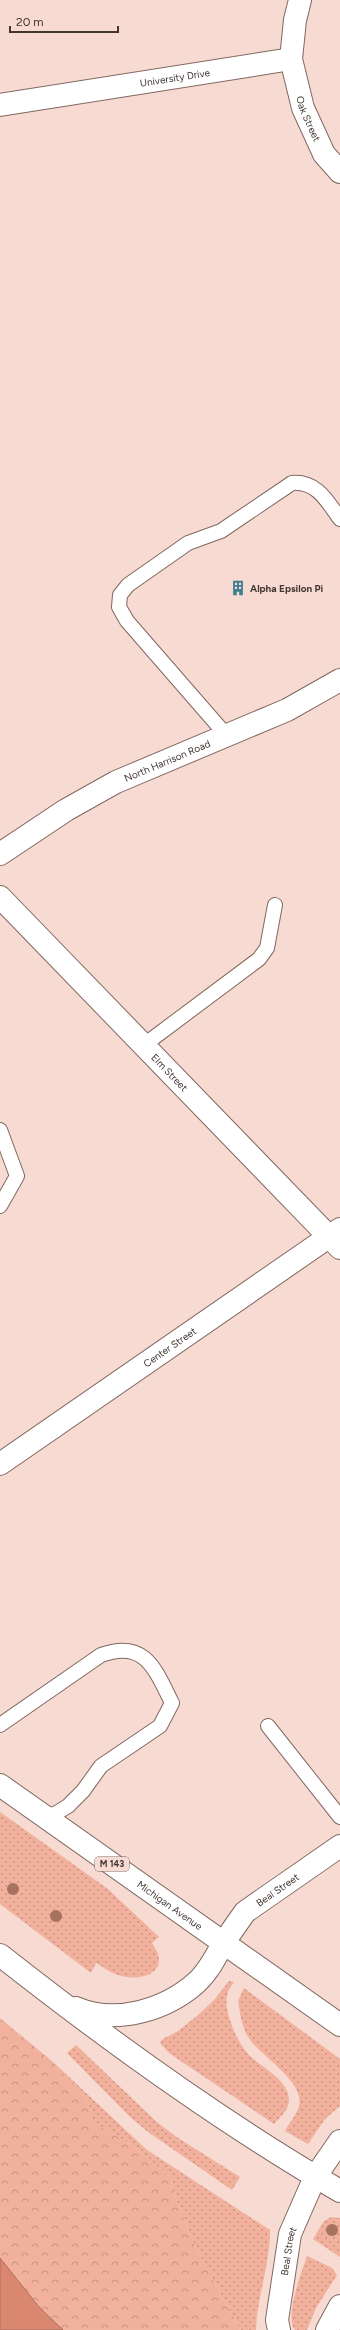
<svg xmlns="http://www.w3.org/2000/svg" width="340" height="2330" font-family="Figtree,sans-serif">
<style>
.grass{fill:url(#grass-dots)}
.forest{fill:url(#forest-crowns)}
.water{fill:#d9876e;stroke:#ab6f5c}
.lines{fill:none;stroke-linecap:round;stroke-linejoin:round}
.service-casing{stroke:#816861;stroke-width:16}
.minor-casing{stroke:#816861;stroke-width:24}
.tertiary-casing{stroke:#816861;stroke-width:24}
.primary-casing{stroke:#816861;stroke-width:24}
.service{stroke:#fff;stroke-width:14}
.minor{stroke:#fff;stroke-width:22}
.tertiary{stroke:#fff;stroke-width:22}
.primary{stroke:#fff;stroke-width:22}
.tree{fill:#a87260}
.labels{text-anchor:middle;stroke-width:3;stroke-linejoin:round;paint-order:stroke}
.shield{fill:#f7dad1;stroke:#786762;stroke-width:1}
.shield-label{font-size:9px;font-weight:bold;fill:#413632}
.street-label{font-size:10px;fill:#413632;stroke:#f7dad1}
.poi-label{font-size:10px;font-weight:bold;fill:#413632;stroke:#f7dad1;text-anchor:start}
</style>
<defs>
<pattern id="grass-dots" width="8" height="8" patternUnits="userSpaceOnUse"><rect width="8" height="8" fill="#f2b19d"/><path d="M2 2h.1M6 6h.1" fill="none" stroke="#c69181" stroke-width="1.8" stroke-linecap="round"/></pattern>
<pattern id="forest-crowns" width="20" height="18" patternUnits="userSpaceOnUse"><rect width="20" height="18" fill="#f2b19d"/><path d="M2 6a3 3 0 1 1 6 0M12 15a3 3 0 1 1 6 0" fill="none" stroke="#c69181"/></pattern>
</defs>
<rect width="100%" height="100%" fill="#f7dad1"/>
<g class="grass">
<path d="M0,1812l108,77 51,48 -7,6c2,4 5,8 6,11 7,23 -25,27 -40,21 -7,-2 -15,-8 -22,-12l-5,10 -91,-69z"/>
<path d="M229,1981l5,1c-8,10 -9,19 -6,31 4,15 10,29 20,41 12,13 42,26 41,47 0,9 -10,17 -15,23l-105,-71 -9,-10 3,-4 15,-8 19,-15 18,-17z"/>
<path d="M244,1988l96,71v47l-15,13 -17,25 -23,-13c4,-8 12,-17 14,-25 6,-25 -38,-49 -51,-69 -6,-10 -8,-24 -10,-36z"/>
<polygon points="76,2045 158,2123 178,2138 240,2177 232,2190 148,2132 129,2116 67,2053"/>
<path d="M53,2062l94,88 123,80c0,35 -13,66 -14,100h-16l-45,-84 -19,-47 -6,-22 -34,-29 -44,-27 -5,-22z"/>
<polygon points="331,2217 340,2218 340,2257 313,2239 324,2221"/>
<path d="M307,2256l25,12 5,7 -21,33 -9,22h-12c-11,-12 7,-59 12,-74z"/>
</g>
<polygon class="forest" points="0,2018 53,2062 87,2099 92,2121 136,2148 170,2177 176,2199 195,2246 240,2330 63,2330 39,2307 0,2258"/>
<polygon class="water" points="0,2258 39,2307 63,2330 0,2330"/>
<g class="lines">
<defs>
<g id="service">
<path d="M227,736l-100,-115 -8,-14 1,-12 8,-10 60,-42 33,-12 71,-48c25,-2 35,18 48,36"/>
<polyline points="144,1045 259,959 267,948 275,905"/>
<polyline points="0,1130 17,1176 0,1206"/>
<path d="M0,1725l101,-70c44,-16 54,14 71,48l-12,23 -59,40 -18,25 -15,15 -13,8 -15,1"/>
<polyline points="268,1726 340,1817"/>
</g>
<g id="minor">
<path id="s1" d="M300,0l-5,20 -4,39 12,49 21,46 16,18"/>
<path id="s2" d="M0,105l291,-46"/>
<path id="s3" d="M0,897l340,351"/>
<path id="s4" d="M0,1464l340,-235"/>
<path id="s5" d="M224,1942l21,-30 95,-66"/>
<path id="s6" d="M279,2330l-2,-10 13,-86 25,-57"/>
<polyline points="327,2330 340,2306"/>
</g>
<g id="tertiary">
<path id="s7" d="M0,854l66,-44 50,-28 171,-72 53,-30"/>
</g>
<g id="primary">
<path id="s8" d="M0,1785l340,240"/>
<path d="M0,1955c108,85 221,167 340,236"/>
<path d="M76,2008c40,17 90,2 121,-26 12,-11 19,-26 27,-40"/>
<polyline points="315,2177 340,2141"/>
</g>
</defs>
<use href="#service" class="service-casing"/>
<use href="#minor" class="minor-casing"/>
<use href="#tertiary" class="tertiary-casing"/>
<use href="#primary" class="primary-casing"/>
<use href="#service" class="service"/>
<use href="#minor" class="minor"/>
<use href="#tertiary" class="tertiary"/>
<use href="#primary" class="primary"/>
</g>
<g class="tree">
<circle cx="13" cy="1889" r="6"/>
<circle cx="56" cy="1916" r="6"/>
<circle cx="332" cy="2230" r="6"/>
</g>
<defs>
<symbol id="building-bare" viewBox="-9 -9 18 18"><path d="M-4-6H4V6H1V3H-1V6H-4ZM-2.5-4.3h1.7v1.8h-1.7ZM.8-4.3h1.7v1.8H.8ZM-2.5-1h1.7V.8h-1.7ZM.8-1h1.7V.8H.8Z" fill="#3e7f91" stroke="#f7dad1" stroke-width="2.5" paint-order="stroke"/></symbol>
</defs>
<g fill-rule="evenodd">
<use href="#building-bare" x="227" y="577" width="22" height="22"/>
</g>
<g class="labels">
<rect class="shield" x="95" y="1857" width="34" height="14" rx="3"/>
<g class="shield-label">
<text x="112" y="1867">M 143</text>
</g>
<g class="street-label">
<text dy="4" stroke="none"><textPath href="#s2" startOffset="177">University Drive</textPath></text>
<text dy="4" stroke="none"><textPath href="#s1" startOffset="122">Oak Street</textPath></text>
<text dy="4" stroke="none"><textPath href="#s7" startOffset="192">North Harrison Road</textPath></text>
<text dy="4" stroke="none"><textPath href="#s3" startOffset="244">Elm Street</textPath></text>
<text dy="4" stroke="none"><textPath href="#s4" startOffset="206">Center Street</textPath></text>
<text dy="4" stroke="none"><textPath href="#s5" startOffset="76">Beal Street</textPath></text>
<text dy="4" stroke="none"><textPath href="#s8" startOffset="208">Michigan Avenue</textPath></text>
<text dy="4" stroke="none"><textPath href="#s6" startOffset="80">Beal Street</textPath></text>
</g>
<g class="poi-label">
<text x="250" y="592">Alpha Epsilon Pi</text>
</g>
</g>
<path d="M10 26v6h108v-6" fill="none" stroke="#413632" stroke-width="2"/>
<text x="16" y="26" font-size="12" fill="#413632" stroke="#f7dad1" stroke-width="3" paint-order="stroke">20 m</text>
</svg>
